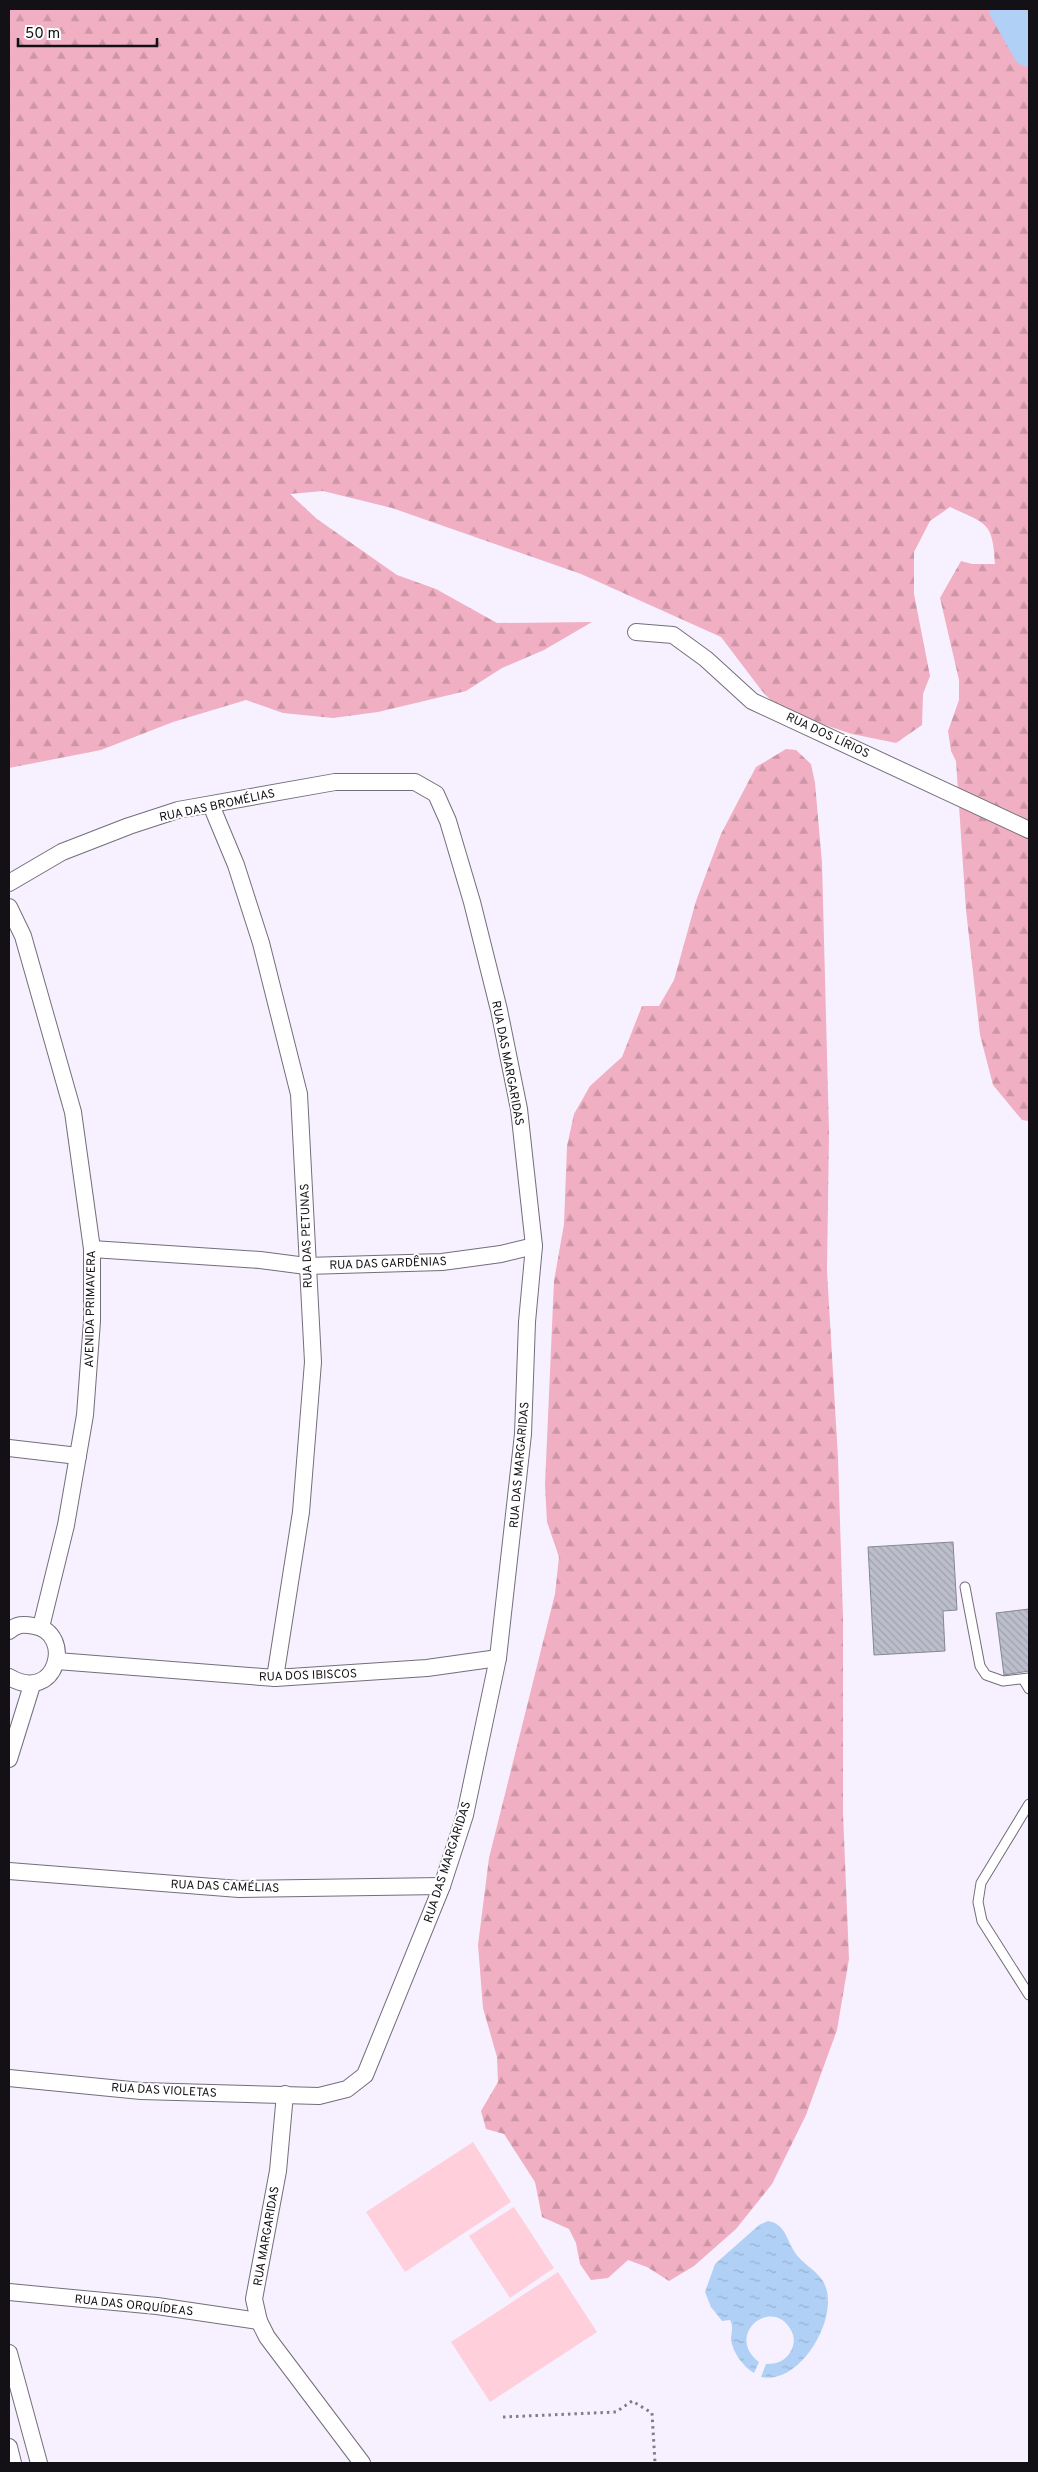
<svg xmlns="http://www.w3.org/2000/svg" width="1038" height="2472" font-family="Overpass,sans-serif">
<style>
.forest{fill:url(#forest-firs)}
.garden{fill:#ffcfdc}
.water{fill:url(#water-ripples)}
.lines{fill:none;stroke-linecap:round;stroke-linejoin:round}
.river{stroke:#b0d0f5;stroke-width:34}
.building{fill:url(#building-back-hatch);stroke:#858794}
.service-casing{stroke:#736e7a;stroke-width:11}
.minor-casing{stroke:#736e7a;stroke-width:18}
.path{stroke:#817d86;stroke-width:3;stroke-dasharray:2.5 4;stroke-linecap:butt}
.service{stroke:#fff;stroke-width:9}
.minor{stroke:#fff;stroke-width:16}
.labels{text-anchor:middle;stroke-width:4;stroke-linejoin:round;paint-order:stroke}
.street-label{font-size:12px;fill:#141116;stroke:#fff}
</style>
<defs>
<pattern id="forest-firs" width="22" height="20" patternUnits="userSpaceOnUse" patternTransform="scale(1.25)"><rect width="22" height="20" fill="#f0afc2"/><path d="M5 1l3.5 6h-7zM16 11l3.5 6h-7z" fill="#cd96a6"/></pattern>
<pattern id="water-ripples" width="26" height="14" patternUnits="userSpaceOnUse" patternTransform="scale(1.25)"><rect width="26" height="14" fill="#b0d0f5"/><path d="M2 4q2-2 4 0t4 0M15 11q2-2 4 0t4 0" fill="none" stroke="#96b2d1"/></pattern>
<pattern id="building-back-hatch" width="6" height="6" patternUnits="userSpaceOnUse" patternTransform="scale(1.25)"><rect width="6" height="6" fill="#bcbecc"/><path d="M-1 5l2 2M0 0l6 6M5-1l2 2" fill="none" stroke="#a1a2ae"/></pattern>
</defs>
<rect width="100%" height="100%" fill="#f7f1ff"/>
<g class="forest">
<path d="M9,9h1020v1112l-7,-1 -29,-35 -13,-50 -14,-125 -10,-149 -5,-10 -3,-20 11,-31v-20l-19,-82 21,-37 11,3h23c-2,-43 -9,-40 -45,-57l-20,14 -16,31v42l16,82 -7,18 -1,31 -26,18 -44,-9 -72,-24 -18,-19 -41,-54 -140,-63 -189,-66 -69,-17 -33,3 27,25 80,56 39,14 61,34 95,-1 -48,28 -42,18 -36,23 -88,21 -45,6 -50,-5 -37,-13 -73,22 -72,28 -92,18z"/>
<polygon points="786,749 796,750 811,764 815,783 822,863 829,1132 827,1271 838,1458 843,1618 843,1813 849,1959 837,2030 806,2115 772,2184 736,2229 694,2266 669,2281 647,2267 628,2260 608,2278 591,2280 580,2264 576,2243 569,2229 542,2217 535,2182 504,2134 486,2129 481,2111 498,2082 497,2057 483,2008 478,1945 489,1858 555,1594 559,1557 547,1522 545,1485 554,1281 564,1224 567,1146 574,1114 590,1086 622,1057 642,1006 659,1006 674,980 696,901 721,834 756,767"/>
</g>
<g class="garden">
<polygon points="473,2142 511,2202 405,2272 366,2212"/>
<polygon points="514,2207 554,2268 510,2298 469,2236"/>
<polygon points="558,2272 597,2332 490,2402 451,2342"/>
</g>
<path class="water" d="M768,2221c17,3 18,17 26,30 8,14 28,21 32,37 11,33 -26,97 -65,89l5,-13c12,0 19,-3 25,-13 3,-6 4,-13 1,-19 -18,-38 -69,2 -33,30l-5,11c-11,-6 -21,-21 -23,-33 0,-7 3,-13 -1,-20l-8,1 -11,-14 -6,-15 10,-28 44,-39z"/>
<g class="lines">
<polyline class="river" points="1006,9 1029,50"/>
</g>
<g class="building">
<polygon points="953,1542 957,1610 943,1611 945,1651 874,1655 868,1547"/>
<polygon points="1029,1609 1029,1671 1004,1675 996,1613"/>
</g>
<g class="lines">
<defs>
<g id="service">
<polyline points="965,1587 980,1666 986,1675 1003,1681 1029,1678"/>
<polyline points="1023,1679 1029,1689"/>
<polyline points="1029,1804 981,1883 978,1902 982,1921 1029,1995"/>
</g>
<g id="minor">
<polyline points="636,632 673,635 706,659 752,701 1029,830"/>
<polyline points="211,805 236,865 261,943 299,1094 313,1362 301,1512 275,1678"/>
<polyline points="9,883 62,852 129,826 178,810 335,782 415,782 436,794 448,821 472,902 499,1010 519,1109 534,1246 527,1322 523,1434 498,1658 465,1815 442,1886 365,2075 347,2089 319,2096 141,2091 9,2078"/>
<polyline points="9,907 23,936 73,1112 92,1249 92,1321 85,1415 66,1525 41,1627"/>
<polyline points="92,1249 260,1260 306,1266 442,1262 501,1254 534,1246"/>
<polyline points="9,1448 78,1456"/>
<path d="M9,1631c8,-7 14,-7 25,-5 41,7 23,79 -25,51"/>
<polyline points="57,1661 275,1678 427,1668 498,1658"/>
<polyline points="9,1759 32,1685"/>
<polyline points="9,1871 239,1889 442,1886"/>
<polyline points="285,2094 278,2171 254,2299 259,2321 267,2337 362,2463"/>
<polyline points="9,2292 157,2306 259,2321"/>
<polyline points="9,2353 39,2463"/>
<polyline points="9,2447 13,2463"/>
</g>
</defs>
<use href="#service" class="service-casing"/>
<use href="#minor" class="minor-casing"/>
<polyline class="path" points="503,2417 616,2412 632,2401 652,2413 655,2463"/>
<use href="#service" class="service"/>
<use href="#minor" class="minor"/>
</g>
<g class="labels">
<g class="street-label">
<text transform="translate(828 735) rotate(25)" y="4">RUA DOS LÍRIOS</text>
<text transform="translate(217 805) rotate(-12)" y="4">RUA DAS BROMÉLIAS</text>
<text transform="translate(508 1063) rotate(79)" y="4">RUA DAS MARGARIDAS</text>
<text transform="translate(306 1236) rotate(-92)" y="4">RUA DAS PETUNAS</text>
<text transform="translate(388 1263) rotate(-2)" y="4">RUA DAS GARDÊNIAS</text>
<text transform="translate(90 1309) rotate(-89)" y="4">AVENIDA PRIMAVERA</text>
<text transform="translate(519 1465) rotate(-85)" y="4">RUA DAS MARGARIDAS</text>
<text transform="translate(308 1675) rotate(-2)" y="4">RUA DOS IBISCOS</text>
<text transform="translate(447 1862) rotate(-72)" y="4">RUA DAS MARGARIDAS</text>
<text transform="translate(225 1886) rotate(2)" y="4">RUA DAS CAMÉLIAS</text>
<text transform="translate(164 2090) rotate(3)" y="4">RUA DAS VIOLETAS</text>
<text transform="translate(266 2236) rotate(-80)" y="4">RUA MARGARIDAS</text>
<text transform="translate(134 2305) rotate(6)" y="4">RUA DAS ORQUÍDEAS</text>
</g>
</g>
<rect width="1038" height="2472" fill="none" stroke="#141116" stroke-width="20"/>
<path d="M18 38v8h139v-8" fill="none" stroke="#141116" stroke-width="2.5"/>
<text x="25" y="38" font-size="15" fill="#141116" stroke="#ffffff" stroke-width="4" paint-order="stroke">50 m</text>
</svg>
